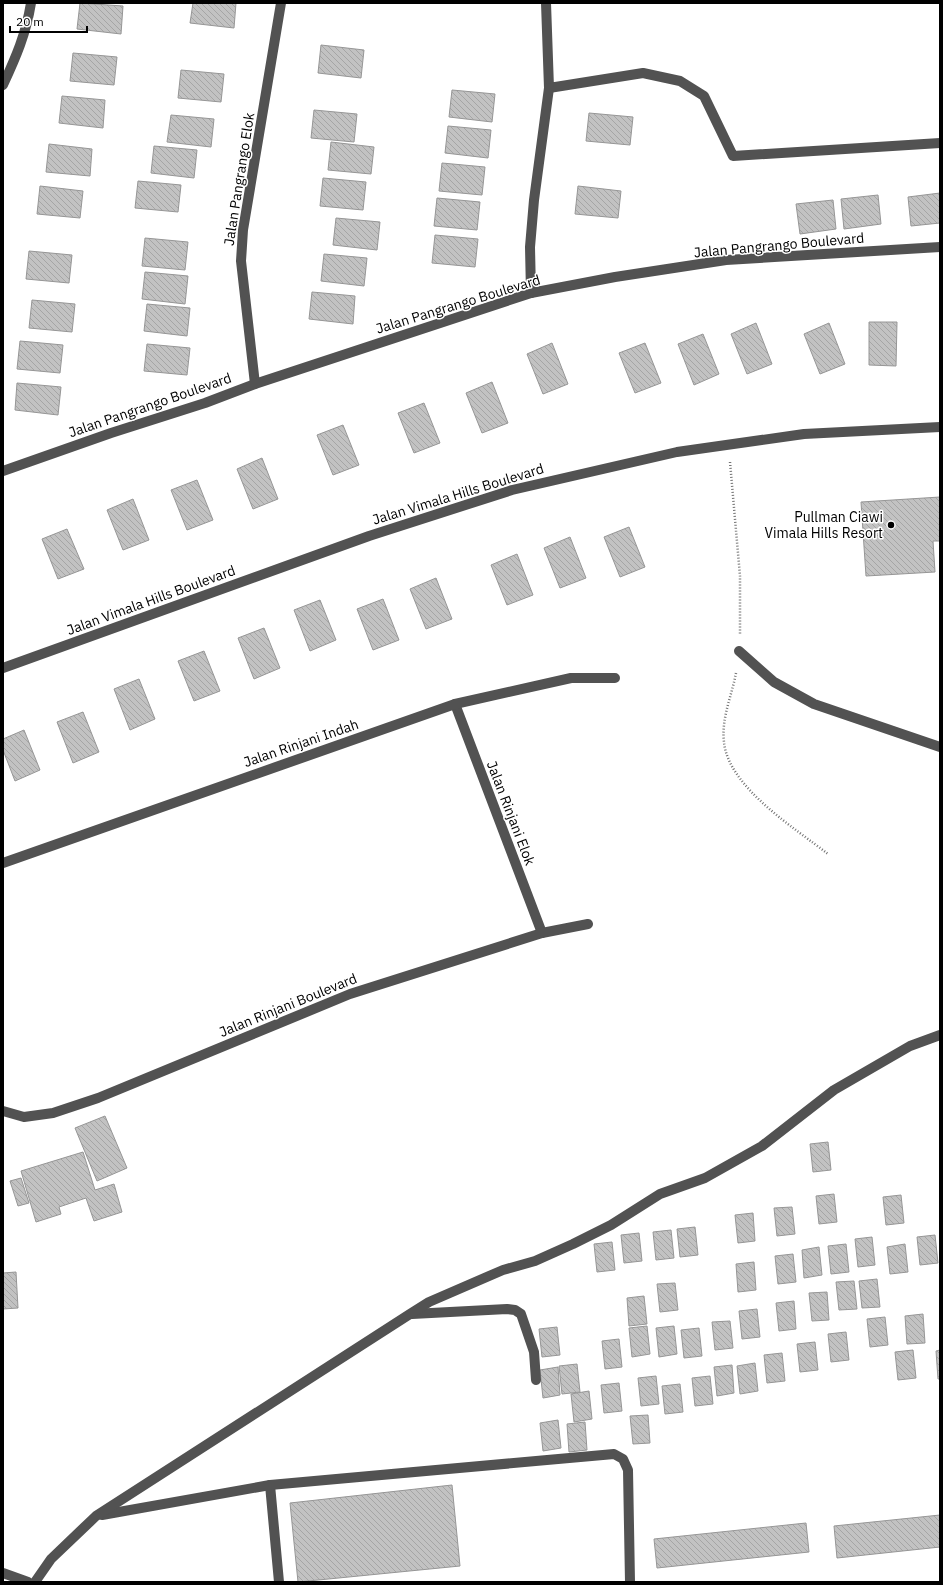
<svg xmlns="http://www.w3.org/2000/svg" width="943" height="1585" font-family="'IBM Plex Sans',sans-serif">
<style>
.building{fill:url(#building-back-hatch);stroke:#969696}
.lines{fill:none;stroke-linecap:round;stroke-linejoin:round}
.path{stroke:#747474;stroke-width:2.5;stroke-dasharray:1 2;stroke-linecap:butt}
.minor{stroke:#525252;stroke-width:10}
.poi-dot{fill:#000;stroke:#fff;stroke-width:1.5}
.labels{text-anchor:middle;stroke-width:3;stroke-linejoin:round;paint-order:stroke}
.street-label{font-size:14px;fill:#000;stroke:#fff}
.poi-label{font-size:14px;fill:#000;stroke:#fff;text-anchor:end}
</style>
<defs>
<pattern id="building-back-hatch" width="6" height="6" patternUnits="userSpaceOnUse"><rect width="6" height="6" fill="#c2c2c2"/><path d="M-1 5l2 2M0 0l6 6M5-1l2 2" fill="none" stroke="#a5a5a5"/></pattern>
</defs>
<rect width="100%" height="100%" fill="#fff"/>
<g class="building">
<polygon points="80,3 123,6 121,34 77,29"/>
<polygon points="193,3 236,3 234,28 190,23"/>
<polygon points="321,45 364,50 361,78 318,73"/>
<polygon points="73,53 117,57 114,85 70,81"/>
<polygon points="181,70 224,74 221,102 178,98"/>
<polygon points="452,90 495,94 492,122 449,117"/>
<polygon points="62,96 105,100 103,128 59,123"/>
<polygon points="314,110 357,114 354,142 311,138"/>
<polygon points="589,113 633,117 630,145 586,141"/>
<polygon points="171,115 214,119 211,147 167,142"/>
<polygon points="448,126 491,130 488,158 445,153"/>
<polygon points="331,142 374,147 371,174 328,170"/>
<polygon points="49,144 92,149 90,176 46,172"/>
<polygon points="154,146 197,150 194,178 151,173"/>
<polygon points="442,163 485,167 482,195 439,191"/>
<polygon points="323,178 366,182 363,210 320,206"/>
<polygon points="138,181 181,185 178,212 135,208"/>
<polygon points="40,186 83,191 80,218 37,214"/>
<polygon points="578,186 621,191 618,218 575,214"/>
<polygon points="940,193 940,223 911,226 908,197"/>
<polygon points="878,195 881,224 844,229 841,199"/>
<polygon points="437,198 480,202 477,230 434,226"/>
<polygon points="833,200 836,229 800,234 796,204"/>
<polygon points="336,218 380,222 377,250 333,245"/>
<polygon points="435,235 478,239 475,267 432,263"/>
<polygon points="145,238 188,242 185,270 142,266"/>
<polygon points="29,251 72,255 69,283 26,279"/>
<polygon points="324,254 367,258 364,286 321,281"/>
<polygon points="145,272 188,276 185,304 142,299"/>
<polygon points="312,292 355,296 353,324 309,319"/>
<polygon points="32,300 75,304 72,332 29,328"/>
<polygon points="147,304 190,308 187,336 144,331"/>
<polygon points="869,322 897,322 896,366 869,365"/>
<polygon points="756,323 772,364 747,374 731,334"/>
<polygon points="829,323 845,364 820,374 804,334"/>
<polygon points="703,334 719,374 694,385 678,344"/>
<polygon points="20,341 63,345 60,373 17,369"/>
<polygon points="552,343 568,384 543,394 527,354"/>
<polygon points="645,343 661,383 635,393 619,353"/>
<polygon points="147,344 190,348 187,375 144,371"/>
<polygon points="492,382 508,423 482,433 466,393"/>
<polygon points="17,383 61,387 58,415 15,410"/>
<polygon points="424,403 440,443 414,453 398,413"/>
<polygon points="343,425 359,465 333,475 317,435"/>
<polygon points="262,458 278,499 253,509 237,469"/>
<polygon points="197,480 213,520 187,530 171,490"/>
<polygon points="940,497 940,541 933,541 935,572 866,576 861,502"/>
<polygon points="133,499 149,540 123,550 107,510"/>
<polygon points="629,527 645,567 620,577 604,537"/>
<polygon points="67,529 84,569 58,579 42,539"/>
<polygon points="570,537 586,578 560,588 544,548"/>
<polygon points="517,554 533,595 507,605 491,565"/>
<polygon points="436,578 452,619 426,629 410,589"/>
<polygon points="383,599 399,640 373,650 357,609"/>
<polygon points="320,600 336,640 310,651 294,610"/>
<polygon points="264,628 280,668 254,679 238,638"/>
<polygon points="204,651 220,691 194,701 178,661"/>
<polygon points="139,679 155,719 130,730 114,689"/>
<polygon points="83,712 99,752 73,763 57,722"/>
<polygon points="24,730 40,770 15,781 3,750 3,739"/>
<polygon points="105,1116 127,1168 97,1181 75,1128"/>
<polygon points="828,1142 831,1170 813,1172 810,1144"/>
<polygon points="83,1152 95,1190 114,1184 122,1212 94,1221 86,1198 59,1207 61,1214 36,1222 21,1171"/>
<polygon points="21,1178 29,1203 18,1206 10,1181"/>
<polygon points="834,1194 837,1222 819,1224 816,1196"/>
<polygon points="901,1195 904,1223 886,1225 883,1197"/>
<polygon points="792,1207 795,1234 777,1236 774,1208"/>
<polygon points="753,1213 755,1241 738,1243 735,1215"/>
<polygon points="695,1227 698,1255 680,1257 677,1229"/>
<polygon points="671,1230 674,1258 656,1260 653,1232"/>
<polygon points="639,1233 642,1261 624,1263 621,1235"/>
<polygon points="935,1235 938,1263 920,1265 917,1237"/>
<polygon points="872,1237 875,1265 858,1267 855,1239"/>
<polygon points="612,1242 615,1270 597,1272 594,1244"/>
<polygon points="846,1244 849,1272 831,1274 828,1246"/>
<polygon points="905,1244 908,1272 890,1274 887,1247"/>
<polygon points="819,1247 822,1275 804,1278 802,1250"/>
<polygon points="793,1254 796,1282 778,1284 775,1256"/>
<polygon points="754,1262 756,1290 738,1292 736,1264"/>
<polygon points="16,1272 18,1308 3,1309 3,1273"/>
<polygon points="877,1279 880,1307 862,1308 859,1281"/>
<polygon points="854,1281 857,1309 839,1310 836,1282"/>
<polygon points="675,1283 678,1310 660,1312 657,1284"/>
<polygon points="827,1292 829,1320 812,1321 809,1293"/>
<polygon points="644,1296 647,1324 629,1326 627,1298"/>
<polygon points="794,1301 796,1329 779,1331 776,1303"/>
<polygon points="757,1309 760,1337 742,1339 739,1311"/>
<polygon points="923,1314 925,1343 907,1344 905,1316"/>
<polygon points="885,1317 888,1345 870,1347 867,1319"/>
<polygon points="730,1321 733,1348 715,1350 712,1322"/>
<polygon points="647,1326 650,1354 632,1357 629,1328"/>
<polygon points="674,1326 677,1354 659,1357 656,1328"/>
<polygon points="557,1327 560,1355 542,1357 539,1329"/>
<polygon points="699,1328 702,1356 684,1358 681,1330"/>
<polygon points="846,1332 849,1360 831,1362 828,1334"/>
<polygon points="619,1339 622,1367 605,1369 602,1341"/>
<polygon points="815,1342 818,1370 800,1372 797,1344"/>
<polygon points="913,1350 916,1378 898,1380 895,1352"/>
<polygon points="940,1350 940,1379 938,1379 936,1351"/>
<polygon points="782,1353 785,1381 767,1383 764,1355"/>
<polygon points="755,1363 758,1391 740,1394 737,1366"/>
<polygon points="577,1364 580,1392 562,1394 559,1366"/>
<polygon points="732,1365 734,1393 717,1396 714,1367"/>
<polygon points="558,1367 560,1395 543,1398 540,1370"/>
<polygon points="656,1376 659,1404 641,1406 638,1378"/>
<polygon points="710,1376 713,1404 695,1406 692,1378"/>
<polygon points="619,1383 622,1411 604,1413 601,1385"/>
<polygon points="680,1384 683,1412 665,1414 662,1386"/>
<polygon points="589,1391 592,1419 574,1422 571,1394"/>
<polygon points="648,1415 650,1443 633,1444 630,1416"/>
<polygon points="558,1420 561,1448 543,1451 540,1423"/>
<polygon points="585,1422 587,1450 569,1452 567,1424"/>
<polygon points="452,1485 460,1566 298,1582 290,1503"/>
<polygon points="940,1515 940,1547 837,1558 834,1526"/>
<polygon points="806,1523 809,1552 657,1568 654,1539"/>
</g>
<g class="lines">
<g class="path">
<polyline points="730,462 740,576 740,634"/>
<path d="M736,673c-4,22 -15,46 -12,69 4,45 72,87 104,112"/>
</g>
<g class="minor">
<polyline points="546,3 549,88 643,73 680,81 704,96 733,156 940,143"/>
<path d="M3,85c13,-28 23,-51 28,-82"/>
<polyline points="531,293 530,247 534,200 549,88"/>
<polyline points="255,384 241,261 243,230 281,3"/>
<polyline points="3,471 111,433 205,403 255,384 531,293 615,277 726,260 940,247"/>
<polyline points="739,651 774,682 814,704 940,747"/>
<polyline points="3,668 369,536 512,490 677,452 804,434 940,427"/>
<polyline points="455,704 542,933"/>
<polyline points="3,863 455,704 571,678 615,678"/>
<polyline points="3,1111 24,1117 53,1113 98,1098 350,994 542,933 588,924"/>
<polyline points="412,1314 507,1309 515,1310 521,1314 534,1352 536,1380"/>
<polyline points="270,1485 279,1582"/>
<polyline points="102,1515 270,1485 614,1454 623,1459 628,1470 630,1582"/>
<polyline points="3,1573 28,1582"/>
<polyline points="35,1582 51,1559 96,1516 410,1314 429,1302 503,1270 535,1261 573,1244 611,1225 660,1194 705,1178 762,1146 834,1090 910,1046 940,1035"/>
</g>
</g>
<circle class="poi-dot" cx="891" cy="525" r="4"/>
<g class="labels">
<g class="street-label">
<text transform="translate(239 179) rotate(-81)" y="5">Jalan Pangrango Elok</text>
<text transform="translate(779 245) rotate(-5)" y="5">Jalan Pangrango Boulevard</text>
<text transform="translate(458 304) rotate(-17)" y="5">Jalan Pangrango Boulevard</text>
<text transform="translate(150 405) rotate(-19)" y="5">Jalan Pangrango Boulevard</text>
<text transform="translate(458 494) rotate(-17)" y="5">Jalan Vimala Hills Boulevard</text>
<text transform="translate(151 600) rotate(-20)" y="5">Jalan Vimala Hills Boulevard</text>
<text transform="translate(301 743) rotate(-19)" y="5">Jalan Rinjani Indah</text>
<text transform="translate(511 813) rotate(69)" y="5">Jalan Rinjani Elok</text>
<text transform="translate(288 1005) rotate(-22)" y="5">Jalan Rinjani Boulevard</text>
</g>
<g class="poi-label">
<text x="883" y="522">Pullman Ciawi<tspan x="883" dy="16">Vimala Hills Resort</tspan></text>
</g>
</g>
<rect width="943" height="1585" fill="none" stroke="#000000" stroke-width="8"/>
<path d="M10 26v6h77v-6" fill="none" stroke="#000000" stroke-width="2"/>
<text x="16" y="26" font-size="12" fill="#000000" stroke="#ffffff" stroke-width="3" paint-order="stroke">20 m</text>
</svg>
